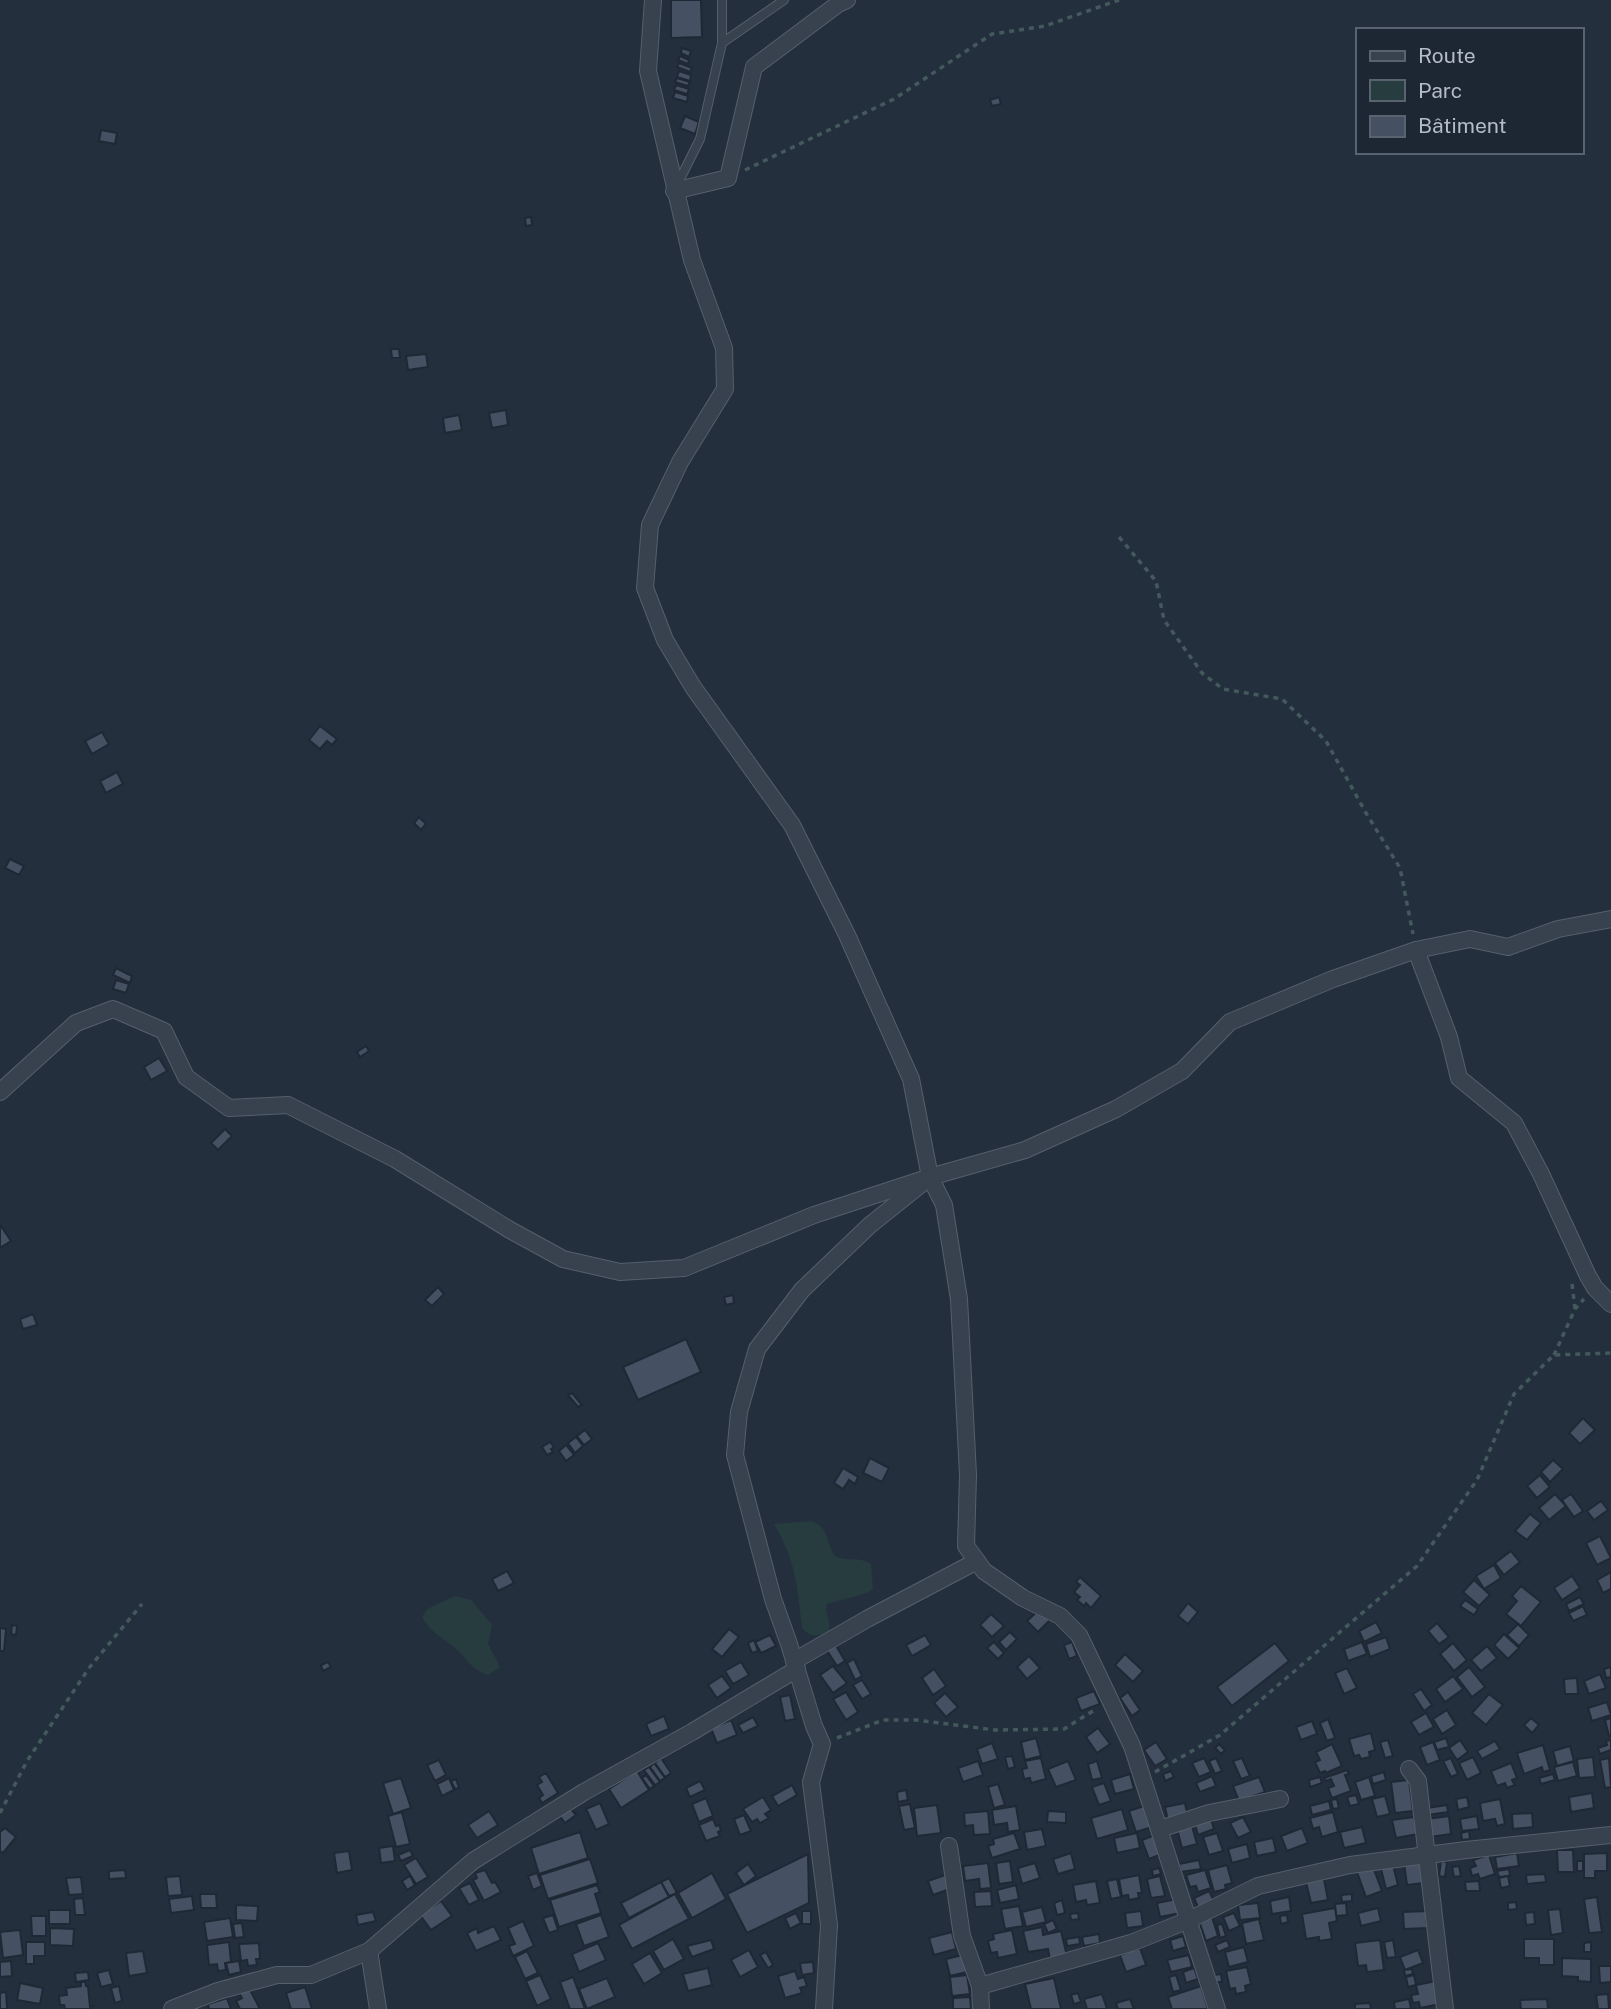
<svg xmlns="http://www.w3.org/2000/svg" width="1611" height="2009" font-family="'Public Sans',sans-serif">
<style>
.green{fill:#263c3f}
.building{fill:#455162;stroke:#1f2835;stroke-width:2}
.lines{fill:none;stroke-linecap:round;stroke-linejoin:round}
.service-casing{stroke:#565f6c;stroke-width:10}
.minor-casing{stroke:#565f6c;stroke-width:18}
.path{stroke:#44595c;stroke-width:3.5;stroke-dasharray:5 5;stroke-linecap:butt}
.service{stroke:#38414e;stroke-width:8}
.minor{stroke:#38414e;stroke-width:16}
</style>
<rect width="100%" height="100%" fill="#242f3e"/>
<g class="green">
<path d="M812,1521c17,7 14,22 23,35 11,6 24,0 36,8l2,25 -6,4 -40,11c-3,9 4,16 2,26 -8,8 -21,7 -27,-3 -5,-43 -6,-65 -28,-103z"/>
<path d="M455,1596l16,4 21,25 -4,19 12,23 -12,8c-18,-6 -20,-16 -34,-28 -13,-11 -23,-14 -32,-30l5,-8z"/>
</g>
<g class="building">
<polygon points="671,0 701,0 702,37 671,38"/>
<polygon points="682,48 691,51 689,57 681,53"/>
<polygon points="680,56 689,60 688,64 678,60"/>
<polygon points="679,63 692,68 690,72 677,67"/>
<polygon points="679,71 691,75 690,81 677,77"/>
<polygon points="677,78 690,82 688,86 675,82"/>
<polygon points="676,85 689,89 687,94 674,90"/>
<polygon points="675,92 688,96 687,102 673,98"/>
<polygon points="999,97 1001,104 992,106 990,100"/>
<polygon points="685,116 699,122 695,134 680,128"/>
<polygon points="101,130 117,133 115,144 99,141"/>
<polygon points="531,217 532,225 526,226 525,218"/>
<polygon points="391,349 399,349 400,358 392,358"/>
<polygon points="426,354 428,367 408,370 406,356"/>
<polygon points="506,410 508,425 492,428 489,413"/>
<polygon points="459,415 462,430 445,433 443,418"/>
<polygon points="320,726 337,739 332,745 327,741 320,749 309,740"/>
<polygon points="102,732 109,744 92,754 85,741"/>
<polygon points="117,772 123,784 106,793 100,781"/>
<polygon points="419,817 426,824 421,830 414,823"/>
<polygon points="10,859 24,866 19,875 5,868"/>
<polygon points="116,968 132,976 130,983 113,975"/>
<polygon points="116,980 129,984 126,993 113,989"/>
<polygon points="366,1046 369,1051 360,1057 357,1052"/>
<polygon points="159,1058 167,1071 151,1080 144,1067"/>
<polygon points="225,1129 232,1136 218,1150 211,1143"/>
<polygon points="1,1226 11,1241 0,1248 0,1227"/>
<polygon points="438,1287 444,1294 432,1306 425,1300"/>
<polygon points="733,1295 734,1303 726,1305 724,1297"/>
<polygon points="33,1314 37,1325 23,1329 20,1319"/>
<polygon points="686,1339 701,1372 638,1400 623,1367"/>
<polygon points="572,1393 582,1405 578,1407 568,1395"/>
<polygon points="1583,1418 1595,1430 1580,1444 1569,1433"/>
<polygon points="585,1430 592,1439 584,1445 577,1436"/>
<polygon points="576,1437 583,1446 575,1453 568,1443"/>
<polygon points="550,1442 554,1447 551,1449 553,1452 547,1455 542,1447"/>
<polygon points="566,1445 574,1455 566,1461 559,1451"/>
<polygon points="870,1458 889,1468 882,1482 863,1473"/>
<polygon points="1553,1460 1563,1469 1550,1482 1541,1472"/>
<polygon points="843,1468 858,1477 855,1484 849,1480 843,1489 834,1483"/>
<polygon points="1540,1475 1550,1487 1537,1498 1527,1486"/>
<polygon points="1555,1494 1566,1506 1549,1520 1539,1508"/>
<polygon points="1571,1494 1583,1511 1574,1517 1562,1500"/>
<polygon points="1601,1501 1608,1510 1594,1520 1587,1511"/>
<polygon points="1530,1514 1541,1523 1527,1540 1515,1531"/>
<polygon points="1600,1536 1611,1558 1597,1565 1586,1543"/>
<polygon points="1511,1551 1520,1562 1504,1575 1495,1563"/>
<polygon points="1494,1565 1501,1578 1484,1589 1476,1576"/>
<polygon points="507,1571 514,1583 498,1591 492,1579"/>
<polygon points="1611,1572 1611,1589 1603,1593 1597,1580"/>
<polygon points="1572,1576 1580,1588 1562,1600 1554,1588"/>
<polygon points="1080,1577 1101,1596 1091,1608 1086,1603 1084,1606 1077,1600 1080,1597 1074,1592 1080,1585 1076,1582"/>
<polygon points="1474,1580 1490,1595 1479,1606 1463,1592"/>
<polygon points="1521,1586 1541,1602 1521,1626 1506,1614 1517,1601 1512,1596"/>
<polygon points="1580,1597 1584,1604 1569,1611 1566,1604"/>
<polygon points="1465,1600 1478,1609 1474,1615 1460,1606"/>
<polygon points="1188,1603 1198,1612 1188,1624 1178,1616"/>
<polygon points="1583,1606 1587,1615 1573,1621 1569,1613"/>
<polygon points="1040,1609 1050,1620 1038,1632 1027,1621"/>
<polygon points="991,1614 1004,1626 992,1637 980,1625"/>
<polygon points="1376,1622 1382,1633 1364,1642 1359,1631"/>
<polygon points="1437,1623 1449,1637 1439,1644 1428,1631"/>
<polygon points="1518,1624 1529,1635 1519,1646 1507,1635"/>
<polygon points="12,1625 17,1626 16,1635 11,1634"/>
<polygon points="0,1628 6,1629 4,1651 0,1651"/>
<polygon points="729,1629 739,1637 722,1657 712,1649"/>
<polygon points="1010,1632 1017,1639 1006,1650 999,1642"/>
<polygon points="1504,1634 1519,1648 1508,1659 1494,1645"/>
<polygon points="770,1635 776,1646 761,1653 755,1642"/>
<polygon points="925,1635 931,1645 912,1656 906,1645"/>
<polygon points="1386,1637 1390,1649 1370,1657 1366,1644"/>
<polygon points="754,1640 758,1651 752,1653 748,1643"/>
<polygon points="994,1642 1004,1653 998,1659 987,1648"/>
<polygon points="1072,1642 1077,1656 1069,1659 1064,1645"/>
<polygon points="1362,1642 1367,1654 1348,1661 1344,1649"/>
<polygon points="1275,1643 1289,1661 1232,1706 1217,1687"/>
<polygon points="1453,1643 1467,1660 1454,1671 1440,1654"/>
<polygon points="835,1644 845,1661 837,1666 826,1649"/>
<polygon points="1487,1646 1497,1658 1481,1671 1471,1660"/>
<polygon points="1125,1654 1143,1671 1133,1682 1115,1665"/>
<polygon points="1029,1656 1040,1668 1027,1679 1017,1667"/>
<polygon points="854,1659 862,1676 855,1680 847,1663"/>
<polygon points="328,1662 331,1667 323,1671 321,1665"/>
<polygon points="741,1662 749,1675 733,1684 725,1671"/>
<polygon points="833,1666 847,1683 833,1693 820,1675"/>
<polygon points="1469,1667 1485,1687 1472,1697 1457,1677"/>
<polygon points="1611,1667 1611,1677 1606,1678 1604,1669"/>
<polygon points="1347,1668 1357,1688 1344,1694 1335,1673"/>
<polygon points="934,1669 946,1686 933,1695 922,1678"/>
<polygon points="1600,1674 1606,1688 1589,1694 1584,1681"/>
<polygon points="722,1676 731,1688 717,1698 708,1685"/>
<polygon points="1453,1676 1463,1689 1445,1702 1436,1689"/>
<polygon points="1577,1678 1578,1694 1565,1694 1564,1679"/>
<polygon points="862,1680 871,1694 862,1699 853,1685"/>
<polygon points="1421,1689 1432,1705 1424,1711 1413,1694"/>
<polygon points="1094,1691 1100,1704 1081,1711 1076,1698"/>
<polygon points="846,1692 858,1712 846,1720 833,1699"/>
<polygon points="1128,1692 1140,1710 1132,1716 1120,1698"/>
<polygon points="945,1693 958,1707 946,1717 934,1703"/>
<polygon points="1489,1694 1503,1705 1486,1725 1472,1713"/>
<polygon points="790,1695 795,1719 785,1721 780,1697"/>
<polygon points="1607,1702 1611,1715 1592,1721 1588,1708"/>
<polygon points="1447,1710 1456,1725 1442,1734 1433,1719"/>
<polygon points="1426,1713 1434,1727 1419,1735 1411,1722"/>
<polygon points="664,1716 669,1729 651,1736 646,1724"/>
<polygon points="753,1717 758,1726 743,1733 738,1725"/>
<polygon points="1531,1718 1539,1725 1532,1733 1524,1725"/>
<polygon points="1611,1718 1611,1736 1609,1736 1605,1720"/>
<polygon points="1328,1719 1335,1738 1327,1741 1320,1723"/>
<polygon points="731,1720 737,1735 717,1743 711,1728"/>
<polygon points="1312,1721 1317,1734 1301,1740 1296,1727"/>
<polygon points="1098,1728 1110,1744 1097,1753 1086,1737"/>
<polygon points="1371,1733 1375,1750 1369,1752 1370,1757 1361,1759 1359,1755 1354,1756 1349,1739"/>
<polygon points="1036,1738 1041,1756 1025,1760 1021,1742"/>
<polygon points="1446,1738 1449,1747 1437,1750 1434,1742"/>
<polygon points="1388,1740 1393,1756 1385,1758 1380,1742"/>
<polygon points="1460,1740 1468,1752 1457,1760 1449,1748"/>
<polygon points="1611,1740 1611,1750 1600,1754 1598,1748 1607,1745 1606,1741"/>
<polygon points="1495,1741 1500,1749 1482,1759 1477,1751"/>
<polygon points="1156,1742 1167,1759 1155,1766 1144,1750"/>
<polygon points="1433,1742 1440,1760 1427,1765 1420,1747"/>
<polygon points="992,1743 998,1759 982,1764 977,1749"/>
<polygon points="1219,1744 1225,1750 1221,1754 1215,1748"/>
<polygon points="1332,1744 1342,1766 1326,1773 1325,1771 1320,1773 1315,1762 1320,1760 1316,1752"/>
<polygon points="1543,1745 1550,1770 1543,1772 1542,1767 1524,1774 1517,1753"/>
<polygon points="1570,1746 1574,1761 1557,1766 1553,1751"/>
<polygon points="1012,1756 1015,1767 1008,1769 1005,1757"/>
<polygon points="1473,1757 1481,1773 1467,1780 1459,1763"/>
<polygon points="1593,1757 1595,1777 1579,1778 1577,1759"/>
<polygon points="661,1758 671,1773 665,1777 655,1763"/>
<polygon points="1041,1758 1046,1779 1031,1783 1030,1778 1024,1779 1022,1769 1027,1768 1025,1761"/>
<polygon points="1204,1758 1211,1772 1199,1777 1192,1763"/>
<polygon points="1216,1758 1222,1771 1215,1774 1209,1761"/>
<polygon points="1242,1758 1250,1776 1241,1779 1233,1761"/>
<polygon points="1451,1758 1458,1774 1451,1777 1443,1761"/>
<polygon points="1609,1758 1611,1787 1605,1788 1600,1760"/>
<polygon points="439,1760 446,1775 435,1781 427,1765"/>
<polygon points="978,1761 983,1775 963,1782 958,1768"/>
<polygon points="1068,1761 1076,1780 1056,1787 1048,1769"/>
<polygon points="1097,1761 1102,1778 1092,1780 1088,1764"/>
<polygon points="1573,1762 1577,1776 1558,1781 1554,1767"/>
<polygon points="654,1763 665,1778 660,1781 650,1767"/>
<polygon points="1511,1763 1517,1778 1512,1780 1515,1785 1507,1788 1505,1783 1497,1786 1491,1771"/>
<polygon points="649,1767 660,1782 655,1785 644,1770"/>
<polygon points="1347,1770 1349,1774 1345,1775 1351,1791 1332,1798 1328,1788 1334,1786 1331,1779 1326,1781 1324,1778"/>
<polygon points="637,1771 649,1790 621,1808 609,1789"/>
<polygon points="1171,1771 1174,1777 1165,1781 1163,1774"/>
<polygon points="1384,1772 1386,1780 1373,1784 1371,1776"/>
<polygon points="546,1773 558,1793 542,1803 539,1798 543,1795 537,1785 542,1782 539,1777"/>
<polygon points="1130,1774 1134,1789 1115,1794 1111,1780"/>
<polygon points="1553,1774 1555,1780 1541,1784 1539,1778"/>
<polygon points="646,1775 654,1786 650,1789 642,1778"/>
<polygon points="1212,1776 1216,1786 1200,1792 1196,1783"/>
<polygon points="1259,1777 1265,1792 1239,1801 1233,1786"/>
<polygon points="1320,1777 1322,1783 1310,1787 1309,1780"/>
<polygon points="1369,1777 1375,1796 1361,1800 1355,1782"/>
<polygon points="401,1778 411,1808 393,1814 383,1783"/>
<polygon points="449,1778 454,1790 442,1796 437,1784"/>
<polygon points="456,1779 459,1788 455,1789 451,1781"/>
<polygon points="1409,1780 1413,1811 1395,1813 1391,1782"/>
<polygon points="700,1781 705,1790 690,1797 686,1788"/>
<polygon points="1104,1783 1111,1801 1099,1805 1092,1787"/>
<polygon points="998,1784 1005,1805 994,1808 988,1787"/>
<polygon points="792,1785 797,1795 778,1806 772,1796"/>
<polygon points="906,1790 908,1800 898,1802 897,1792"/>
<polygon points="1592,1793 1594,1808 1571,1812 1569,1797"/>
<polygon points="1356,1795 1359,1804 1350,1806 1347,1797"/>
<polygon points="1385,1796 1390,1814 1377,1817 1372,1799"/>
<polygon points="763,1797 771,1810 765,1814 769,1818 760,1823 757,1819 752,1822 743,1809"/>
<polygon points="1467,1797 1469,1807 1458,1810 1456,1799"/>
<polygon points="706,1798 713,1816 699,1822 692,1804"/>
<polygon points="1337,1799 1339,1808 1333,1809 1331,1800"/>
<polygon points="1500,1799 1505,1824 1497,1826 1495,1819 1483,1821 1480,1803"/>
<polygon points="1329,1801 1331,1810 1312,1815 1310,1806"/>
<polygon points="600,1803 609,1824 596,1830 586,1809"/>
<polygon points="1185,1803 1188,1817 1168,1821 1165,1807"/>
<polygon points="910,1804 915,1828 904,1830 899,1806"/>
<polygon points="937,1805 941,1833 917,1836 914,1808"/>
<polygon points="1447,1805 1448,1812 1428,1815 1427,1808"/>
<polygon points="1016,1806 1020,1830 1008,1832 1007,1823 994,1825 992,1810"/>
<polygon points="1144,1806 1152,1827 1136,1832 1129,1811"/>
<polygon points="570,1808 576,1815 565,1823 559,1815"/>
<polygon points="1122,1809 1128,1830 1097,1839 1091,1818"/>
<polygon points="489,1811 498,1825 477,1838 468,1825"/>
<polygon points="988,1811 990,1834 974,1835 973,1825 965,1826 964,1813"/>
<polygon points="1048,1811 1066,1812 1066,1823 1047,1822"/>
<polygon points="402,1812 410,1844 396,1847 388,1816"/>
<polygon points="1333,1812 1338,1832 1322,1837 1319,1827 1313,1829 1310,1818"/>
<polygon points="1532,1813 1533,1827 1513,1829 1512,1814"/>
<polygon points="744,1815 751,1831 740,1835 734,1819"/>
<polygon points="1210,1816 1214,1829 1198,1835 1194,1821"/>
<polygon points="1449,1816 1451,1834 1430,1837 1427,1819"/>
<polygon points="1477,1816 1479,1829 1462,1831 1460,1819"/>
<polygon points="1243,1817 1251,1832 1238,1838 1230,1823"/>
<polygon points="1414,1817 1418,1834 1396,1838 1392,1820"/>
<polygon points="713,1819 716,1826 719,1825 721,1830 718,1832 720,1836 706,1841 699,1825"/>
<polygon points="1192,1826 1197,1844 1182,1848 1177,1829"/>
<polygon points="1362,1827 1366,1843 1344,1848 1340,1832"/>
<polygon points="5,1828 16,1837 3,1853 0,1851 0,1832"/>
<polygon points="1302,1828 1308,1843 1287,1851 1281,1836"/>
<polygon points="1042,1829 1046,1846 1027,1850 1024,1832"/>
<polygon points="1469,1831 1470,1839 1462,1840 1461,1833"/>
<polygon points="580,1832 588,1858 539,1874 531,1848"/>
<polygon points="1014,1833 1020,1849 992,1858 988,1846 994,1844 993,1839"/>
<polygon points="1137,1833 1140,1848 1117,1853 1114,1838"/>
<polygon points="1217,1833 1223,1851 1209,1855 1203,1837"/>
<polygon points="1155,1835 1162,1854 1149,1859 1142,1840"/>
<polygon points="1273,1838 1276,1852 1257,1856 1254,1842"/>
<polygon points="1247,1844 1250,1858 1232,1863 1228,1849"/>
<polygon points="393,1846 395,1861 381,1863 379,1848"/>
<polygon points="410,1850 413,1856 401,1861 398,1855"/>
<polygon points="1557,1850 1573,1850 1574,1872 1558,1872"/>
<polygon points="349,1851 352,1870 337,1873 334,1853"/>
<polygon points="1071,1853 1075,1869 1058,1874 1053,1859"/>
<polygon points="1517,1853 1519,1866 1497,1869 1495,1857"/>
<polygon points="1607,1853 1607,1871 1595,1871 1595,1878 1584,1878 1584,1854"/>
<polygon points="808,1854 809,1903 747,1933 727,1894"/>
<polygon points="1489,1855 1495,1874 1480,1879 1478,1874 1472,1876 1470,1868 1476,1866 1473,1860"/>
<polygon points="416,1858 428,1877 416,1884 404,1865"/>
<polygon points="590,1859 598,1883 548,1899 540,1875"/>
<polygon points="1199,1860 1201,1869 1181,1872 1179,1864"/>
<polygon points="1010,1861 1013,1882 999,1884 996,1863"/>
<polygon points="1421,1861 1424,1883 1407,1885 1404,1863"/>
<polygon points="1441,1861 1447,1862 1445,1877 1439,1876"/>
<rect x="1577" y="1861" width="6" height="10"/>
<polygon points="988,1863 991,1888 980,1889 979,1879 965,1881 963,1866"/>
<polygon points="1035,1863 1040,1878 1022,1884 1018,1868"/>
<polygon points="748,1864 756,1876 744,1885 736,1873"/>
<polygon points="1227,1865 1232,1883 1225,1885 1226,1889 1214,1892 1208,1870"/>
<polygon points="1393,1865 1398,1885 1386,1889 1381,1869"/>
<polygon points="1459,1866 1461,1876 1454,1877 1452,1867"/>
<polygon points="1373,1867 1382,1891 1366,1897 1357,1872"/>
<polygon points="1159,1868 1161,1874 1153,1876 1152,1870"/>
<polygon points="1509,1869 1510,1876 1499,1877 1497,1871"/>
<polygon points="125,1870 126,1878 109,1879 109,1871"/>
<polygon points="485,1870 492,1883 495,1882 501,1892 484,1901 473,1880 477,1878 475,1873"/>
<polygon points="1205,1870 1211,1888 1198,1892 1196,1886 1190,1887 1186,1875"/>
<polygon points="537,1873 542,1886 533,1890 528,1876"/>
<polygon points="712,1873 726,1899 692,1918 678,1893"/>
<polygon points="1545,1874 1546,1882 1527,1884 1526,1875"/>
<polygon points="945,1875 950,1889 933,1895 928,1881"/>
<polygon points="1139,1875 1142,1893 1138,1893 1139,1898 1129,1900 1128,1895 1122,1896 1119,1879"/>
<polygon points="180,1876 182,1895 168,1896 166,1877"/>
<polygon points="410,1876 415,1885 407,1890 402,1881"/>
<polygon points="1160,1876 1165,1896 1151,1898 1147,1879"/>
<polygon points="1508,1876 1510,1886 1501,1888 1499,1878"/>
<polygon points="81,1877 83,1894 69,1895 66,1878"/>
<polygon points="669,1878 677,1893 669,1896 661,1882"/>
<polygon points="1117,1879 1121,1897 1111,1899 1107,1881"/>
<polygon points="1324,1879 1328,1900 1311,1903 1306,1882"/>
<polygon points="1096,1881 1100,1903 1087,1905 1086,1900 1076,1902 1073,1885"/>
<polygon points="1479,1881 1480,1891 1466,1891 1465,1882"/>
<polygon points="661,1882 669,1897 629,1918 621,1903"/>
<polygon points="470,1883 479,1900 469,1905 459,1888"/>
<polygon points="597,1885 600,1892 595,1894 601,1913 559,1927 550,1900"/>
<polygon points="1016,1885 1019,1899 1000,1903 997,1890"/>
<polygon points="991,1891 992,1906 975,1907 974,1892"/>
<polygon points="1209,1891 1214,1901 1199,1909 1194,1898"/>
<polygon points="200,1894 216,1894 217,1908 201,1908"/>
<polygon points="675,1894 689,1919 632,1949 619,1925"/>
<polygon points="1352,1894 1352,1901 1342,1902 1341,1895"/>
<polygon points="192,1896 194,1910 171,1913 169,1899"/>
<polygon points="1289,1897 1291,1911 1272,1914 1270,1901"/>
<polygon points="1597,1897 1602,1932 1589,1933 1584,1899"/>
<polygon points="83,1898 85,1915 75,1915 74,1899"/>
<polygon points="1177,1899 1180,1913 1160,1917 1157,1903"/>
<polygon points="1062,1900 1065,1913 1057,1915 1054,1903"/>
<polygon points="441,1901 452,1916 431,1930 420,1915"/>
<polygon points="1516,1902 1517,1909 1508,1910 1508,1903"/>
<polygon points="1258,1903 1260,1918 1240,1920 1238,1905"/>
<polygon points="1346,1903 1347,1915 1336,1916 1335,1904"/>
<polygon points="236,1905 258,1906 257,1921 236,1920"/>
<polygon points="1019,1906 1023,1926 1005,1929 1001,1909"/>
<polygon points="1042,1907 1046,1922 1026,1927 1022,1912"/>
<polygon points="1335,1908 1337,1921 1329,1923 1332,1939 1319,1941 1319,1937 1306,1939 1302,1914"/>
<polygon points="1378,1908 1381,1921 1361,1926 1358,1913"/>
<polygon points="1560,1909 1563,1933 1551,1935 1548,1910"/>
<rect x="49" y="1910" width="21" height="14"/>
<rect x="802" y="1911" width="9" height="13"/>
<polygon points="1141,1911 1143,1926 1127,1928 1125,1913"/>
<polygon points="1426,1911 1427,1928 1404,1929 1403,1912"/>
<polygon points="373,1912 376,1921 358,1925 356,1915"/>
<polygon points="1534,1912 1535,1924 1526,1925 1525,1913"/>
<polygon points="796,1913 801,1923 790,1929 785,1918"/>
<polygon points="1078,1913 1079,1919 1071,1920 1070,1914"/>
<polygon points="1234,1913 1240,1926 1229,1931 1223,1917"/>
<polygon points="553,1915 558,1930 549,1933 543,1918"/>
<polygon points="601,1915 609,1937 584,1946 576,1924"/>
<polygon points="1287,1915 1288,1922 1281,1924 1280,1916"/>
<polygon points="31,1916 46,1916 46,1936 32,1936"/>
<polygon points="1212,1917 1218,1936 1206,1941 1199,1921"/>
<polygon points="230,1918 233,1937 207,1941 204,1922"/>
<polygon points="1259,1919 1264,1940 1246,1944 1242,1923"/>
<polygon points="1053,1920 1057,1929 1048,1933 1044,1924"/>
<polygon points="523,1921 534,1946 513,1956 509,1946 515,1944 508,1928"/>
<polygon points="242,1923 244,1937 235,1938 233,1924"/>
<polygon points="1222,1924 1226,1936 1220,1938 1217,1925"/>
<polygon points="494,1926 501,1940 476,1951 467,1933 477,1928 478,1933"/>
<polygon points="1042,1927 1043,1935 1061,1931 1067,1956 1050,1960 1048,1949 1028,1952 1023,1931"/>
<polygon points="50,1928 74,1929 73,1946 50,1945"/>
<polygon points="20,1930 23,1955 3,1958 0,1932"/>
<polygon points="1012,1930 1017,1954 998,1958 997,1952 991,1953 988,1941 994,1939 993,1934"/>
<polygon points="952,1932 956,1949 934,1955 929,1938"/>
<polygon points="1099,1934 1100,1943 1084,1946 1082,1937"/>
<polygon points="1183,1936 1186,1947 1173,1951 1170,1940"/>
<polygon points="1079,1937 1080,1944 1067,1946 1066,1939"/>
<polygon points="673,1939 684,1959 664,1970 653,1951"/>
<polygon points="1524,1939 1554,1939 1554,1965 1539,1965 1539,1958 1524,1958"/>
<polygon points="711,1940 714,1949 692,1957 687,1946"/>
<polygon points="1227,1940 1230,1947 1218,1952 1215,1945"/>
<polygon points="1380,1940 1384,1970 1367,1972 1366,1965 1358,1966 1355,1943"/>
<polygon points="1393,1940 1396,1957 1387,1958 1384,1942"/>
<polygon points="26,1942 45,1942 45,1956 34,1956 34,1964 26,1964"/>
<polygon points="229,1942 231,1962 225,1963 226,1970 218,1971 217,1964 209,1965 207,1945"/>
<polygon points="1591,1942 1591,1952 1584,1952 1584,1943"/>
<polygon points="259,1943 260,1959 256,1959 257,1965 248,1966 247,1960 241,1961 239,1944"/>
<polygon points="598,1943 606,1960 579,1972 572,1954"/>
<polygon points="1244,1947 1248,1962 1229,1967 1225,1952"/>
<polygon points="1140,1948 1146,1965 1126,1972 1120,1955"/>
<polygon points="749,1950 758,1967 740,1977 731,1960"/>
<polygon points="1418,1950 1423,1963 1405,1970 1400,1957"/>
<polygon points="143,1951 147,1973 129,1976 126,1953"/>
<polygon points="527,1951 538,1973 525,1979 515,1957"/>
<polygon points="766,1952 773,1965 768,1968 760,1955"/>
<polygon points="650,1953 662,1973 644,1984 632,1964"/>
<polygon points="962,1955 967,1972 950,1976 946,1959"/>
<polygon points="1189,1955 1192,1967 1171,1972 1167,1960"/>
<polygon points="1562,1958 1591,1959 1591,1982 1578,1981 1578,1977 1562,1976"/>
<polygon points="11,1961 12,1976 0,1977 0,1962"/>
<polygon points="239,1961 241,1972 229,1975 226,1963"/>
<polygon points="813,1962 814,1973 802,1975 800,1963"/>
<polygon points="1599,1966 1611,1966 1611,1982 1600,1983"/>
<polygon points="1247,1967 1251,1984 1245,1986 1246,1992 1236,1994 1235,1988 1230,1989 1226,1971"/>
<polygon points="708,1968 712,1985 688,1991 683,1974"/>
<polygon points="1194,1968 1198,1979 1186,1983 1183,1972"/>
<polygon points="1412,1969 1413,1974 1405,1976 1404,1970"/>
<polygon points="109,1970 113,1984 101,1987 97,1973"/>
<polygon points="795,1971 798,1979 804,1977 807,1986 800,1988 802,1993 785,1998 778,1976"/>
<polygon points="88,1972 89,1980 76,1982 75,1973"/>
<polygon points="1221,1974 1222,1982 1214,1982 1214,1975"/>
<polygon points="540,1975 551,1999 537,2006 526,1981"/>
<polygon points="967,1975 970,1994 952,1996 950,1977"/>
<polygon points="1176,1975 1181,1990 1173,1992 1169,1977"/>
<polygon points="1414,1975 1416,1985 1408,1987 1406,1977"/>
<polygon points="573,1977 585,2009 570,2009 560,1982"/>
<polygon points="607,1978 615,1997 587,2009 579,1989"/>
<polygon points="1054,1978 1061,2009 1031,2009 1025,1984"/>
<polygon points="1436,1981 1440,2004 1420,2008 1419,2002 1413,2003 1411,1995 1418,1994 1416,1985"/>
<polygon points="81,1982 85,1982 86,1986 88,1986 90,2007 93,2006 93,2009 65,2009 64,2005 60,2005 59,1996 67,1995 66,1988 81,1986"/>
<polygon points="20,1983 43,1988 40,2004 17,2000"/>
<polygon points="119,1986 122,2001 115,2003 111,1988"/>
<polygon points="1201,1986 1208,2009 1172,2009 1168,1997"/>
<polygon points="305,1987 312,2009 291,2009 286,1993"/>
<polygon points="249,1988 260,2009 240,2009 236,2001 242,1998 239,1993"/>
<polygon points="6,1992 7,2009 0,2009 0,1993"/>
<polygon points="1078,1993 1081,2002 1074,2004 1071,1995"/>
<polygon points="1102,1994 1107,2009 1087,2009 1084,1999"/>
<polygon points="1608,1994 1609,2009 1598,2009 1596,1995"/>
<polygon points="970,1997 971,2009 953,2009 953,1998"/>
<polygon points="227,1998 231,2009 209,2009 208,2004"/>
<polygon points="1130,1999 1134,2009 1118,2009 1116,2003"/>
<polygon points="1409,1999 1411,2009 1415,2009 1395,2009 1394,2002"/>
<polygon points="1547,1999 1548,2009 1521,2009 1520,2000"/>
<polygon points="1370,2003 1371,2009 1355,2009 1355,2004"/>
</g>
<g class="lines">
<defs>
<g id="service">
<polyline points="722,43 784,0"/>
<polyline points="677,185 700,139 722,43 722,0"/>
</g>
<g id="minor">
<polyline points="653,0 648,71 692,260 724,348 725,389 680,462 650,525 645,588 665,640 693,687 792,825 847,935 911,1079 930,1177 870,1225 802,1290 757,1349 739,1412 735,1455 773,1599 789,1644 814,1726 822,1744 811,1782 829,1925 824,2009"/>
<polyline points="674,191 728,178 754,67 838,4 847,0"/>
<polyline points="1416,950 1449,1037 1459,1078 1514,1123 1541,1174 1588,1276 1595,1288 1611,1304"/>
<polyline points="0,1092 76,1023 113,1009 164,1031 186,1077 229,1108 288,1105 395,1159 510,1230 563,1259 620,1272 684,1268 814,1215 930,1177 1025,1150 1116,1109 1182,1071 1230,1022 1333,979 1416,950 1470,939 1508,947 1558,929 1611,919"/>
<polyline points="930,1177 944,1205 959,1299 968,1475 966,1546 984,1571 1023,1598 1060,1616 1079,1635 1132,1746 1217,2009"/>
<polyline points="794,1661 867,1619 977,1561"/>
<polyline points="1409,1769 1418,1781 1445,2009"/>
<polyline points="1160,1829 1209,1813 1280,1799"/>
<polyline points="949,1846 962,1936 980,1986 981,2009"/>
<polyline points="369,1951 378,2009"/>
<polyline points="980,1986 1131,1943 1189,1920 1258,1886 1350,1865 1466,1850 1611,1835"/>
<polyline points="172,2009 218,1991 277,1975 311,1975 369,1951 473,1861 584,1792 692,1732 797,1669"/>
</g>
</defs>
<use href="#service" class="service-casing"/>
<use href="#minor" class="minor-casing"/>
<g class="path">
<polyline points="745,170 894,99 992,34 1045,26 1119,0"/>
<polyline points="1119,537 1156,581 1164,620 1202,673 1223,689 1282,699 1326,741 1366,813 1400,868 1413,934"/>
<polyline points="1572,1284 1575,1309"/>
<polyline points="1554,1355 1575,1309 1584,1299"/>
<polyline points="837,1738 883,1720 916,1720 995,1730 1064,1729 1096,1709"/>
<polyline points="1155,1772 1220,1735 1417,1566 1477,1480 1514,1394 1554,1355 1611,1353"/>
<polyline points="0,1813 27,1761 89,1668 142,1604"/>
</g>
<use href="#service" class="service"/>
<use href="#minor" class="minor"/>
</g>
<rect x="1356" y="28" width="228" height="126" fill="#1d2633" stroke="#59626f" stroke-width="2"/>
<rect x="1370" y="51" width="35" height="10" fill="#38414e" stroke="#59626f" stroke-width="2"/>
<text x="1418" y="63" font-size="21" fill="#b4bcc9">Route</text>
<rect x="1370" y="80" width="35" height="21" fill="#263c3f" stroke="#59626f" stroke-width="2"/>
<text x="1418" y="98" font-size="21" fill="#b4bcc9">Parc</text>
<rect x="1370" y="116" width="35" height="21" fill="#455162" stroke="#59626f" stroke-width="2"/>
<text x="1418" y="133" font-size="21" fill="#b4bcc9">Bâtiment</text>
</svg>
